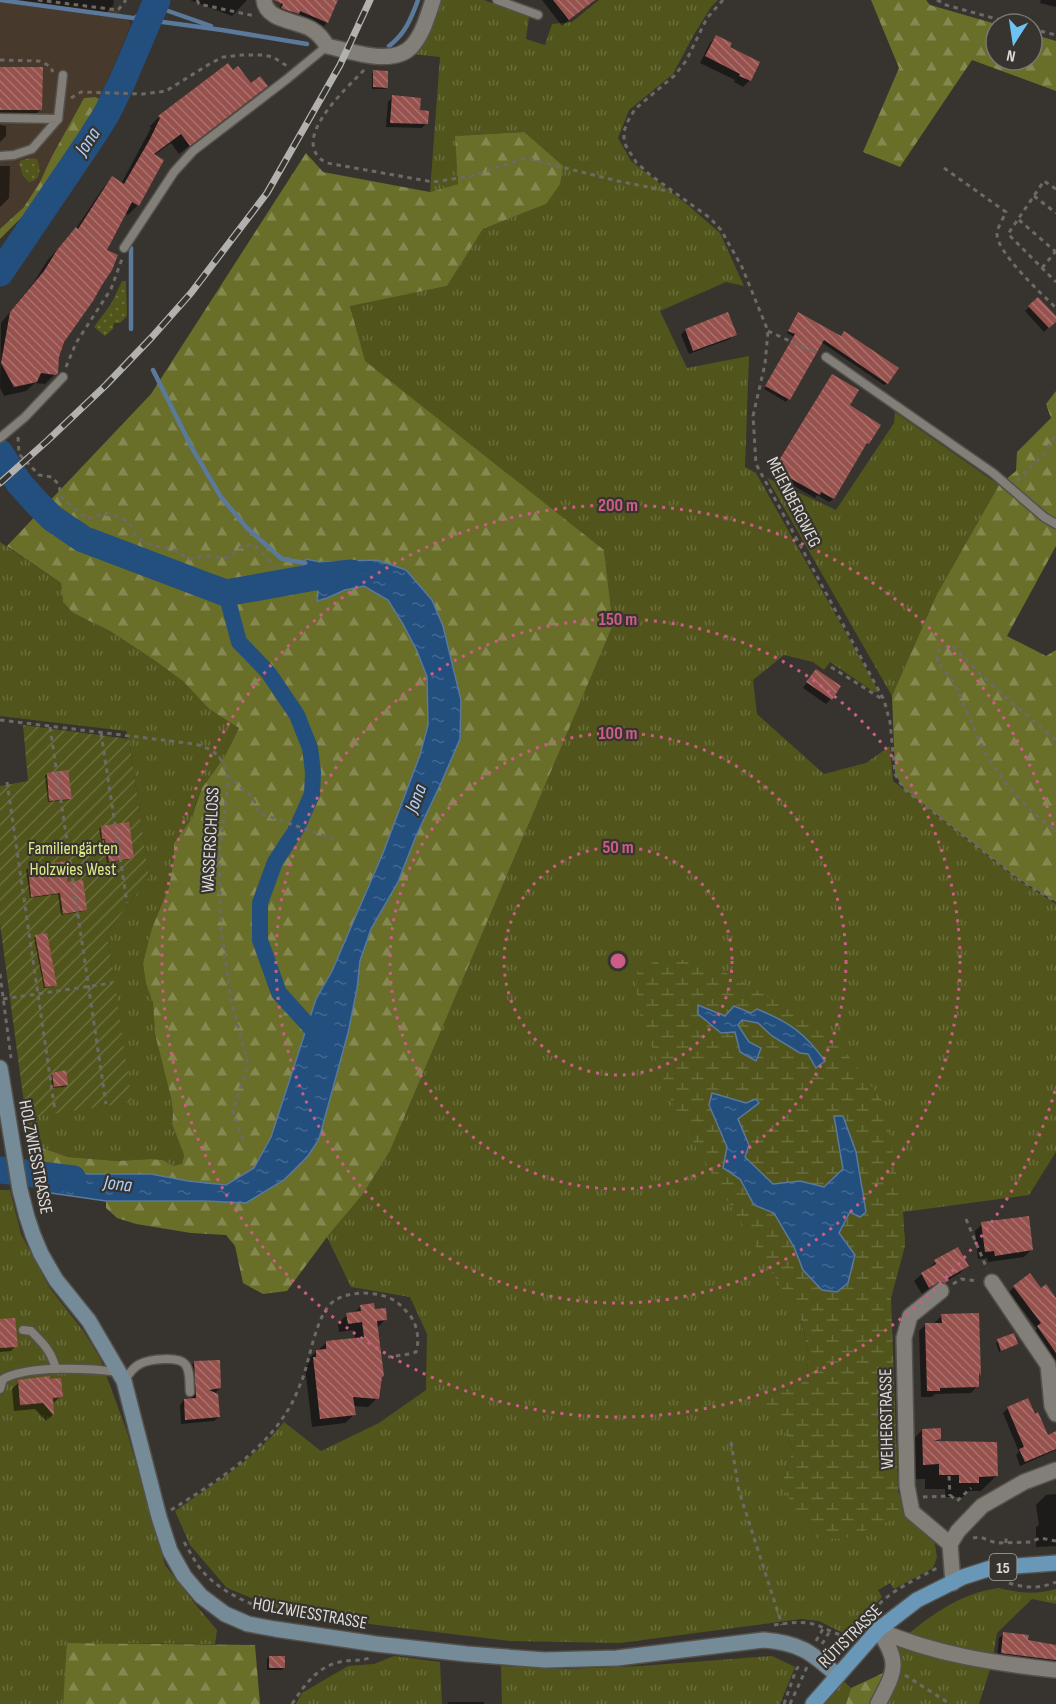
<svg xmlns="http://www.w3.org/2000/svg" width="1056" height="1704" font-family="'Sofia Sans Condensed',sans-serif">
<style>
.industrial{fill:#47392c}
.grass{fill:url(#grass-tufts);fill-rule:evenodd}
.forest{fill:url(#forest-firs)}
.wetland{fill:url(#wetland-marsh);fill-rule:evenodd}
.park{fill:url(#park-dots)}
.garden{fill:url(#garden-furrows)}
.water{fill:url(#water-ripples);stroke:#5b799a;stroke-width:1.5}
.shadow{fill:#0007}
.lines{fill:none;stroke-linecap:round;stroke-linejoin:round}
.stream{stroke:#5b799a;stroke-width:4.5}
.canal{stroke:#234f7f;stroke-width:16}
.river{stroke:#234f7f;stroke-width:27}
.building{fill:url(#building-back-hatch)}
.lane-casing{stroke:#54514d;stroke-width:11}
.street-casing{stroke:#54514d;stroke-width:18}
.secondary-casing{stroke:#54514d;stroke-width:18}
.primary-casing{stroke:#54514d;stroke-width:18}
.path{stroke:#6d6a66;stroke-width:3;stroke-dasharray:4.5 4.5;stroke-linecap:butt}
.lane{stroke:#827e78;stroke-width:8}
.street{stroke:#827e78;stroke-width:15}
.secondary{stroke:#758b98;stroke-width:15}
.primary{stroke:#6897b7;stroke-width:15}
.rail-casing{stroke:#b3b1ad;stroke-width:7}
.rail{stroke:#37342f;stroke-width:4.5;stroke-dasharray:14;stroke-linecap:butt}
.ring{fill:none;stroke:#cc5d87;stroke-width:3;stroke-dasharray:3 6}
.labels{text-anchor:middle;stroke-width:4.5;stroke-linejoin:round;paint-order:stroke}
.shield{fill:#37342f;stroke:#acaaa6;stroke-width:1.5}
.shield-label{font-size:16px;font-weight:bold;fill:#dedcd9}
.street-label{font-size:18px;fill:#dedcd9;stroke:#37342f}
.park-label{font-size:18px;fill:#e1ea87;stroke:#37342f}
.water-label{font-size:20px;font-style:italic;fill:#abd1fd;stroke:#37342f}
.centre{fill:#cc5d87;stroke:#37342f;stroke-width:3}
.ring-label{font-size:18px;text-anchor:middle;font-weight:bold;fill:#cc5d87;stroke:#37342f;stroke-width:4.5;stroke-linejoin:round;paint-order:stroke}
</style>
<defs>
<pattern id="grass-tufts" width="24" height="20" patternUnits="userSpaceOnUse" patternTransform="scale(1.5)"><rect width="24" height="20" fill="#51551b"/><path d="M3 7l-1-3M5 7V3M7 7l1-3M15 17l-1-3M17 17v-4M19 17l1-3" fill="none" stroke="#6a6d3c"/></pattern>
<pattern id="forest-firs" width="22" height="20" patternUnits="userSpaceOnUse" patternTransform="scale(1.5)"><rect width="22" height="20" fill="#696e28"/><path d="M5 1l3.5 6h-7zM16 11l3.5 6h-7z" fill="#858951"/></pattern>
<pattern id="wetland-marsh" width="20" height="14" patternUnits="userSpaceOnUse" patternTransform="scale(1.5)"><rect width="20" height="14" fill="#51551b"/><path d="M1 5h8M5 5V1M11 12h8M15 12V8" fill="none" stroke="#6a6d3c"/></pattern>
<pattern id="park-dots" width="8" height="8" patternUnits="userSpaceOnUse" patternTransform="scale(1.5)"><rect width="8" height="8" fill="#51551b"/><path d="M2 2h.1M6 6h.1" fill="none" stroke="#6a6d3c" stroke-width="1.8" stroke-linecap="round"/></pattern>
<pattern id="garden-furrows" width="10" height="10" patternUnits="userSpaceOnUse" patternTransform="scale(1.5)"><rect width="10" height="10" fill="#51551b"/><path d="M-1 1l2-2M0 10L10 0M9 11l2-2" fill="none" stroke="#6a6d3c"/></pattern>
<pattern id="water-ripples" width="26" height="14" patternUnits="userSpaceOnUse" patternTransform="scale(1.5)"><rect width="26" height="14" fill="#234f7f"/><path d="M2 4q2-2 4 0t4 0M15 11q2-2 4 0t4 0" fill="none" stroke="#426891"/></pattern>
<pattern id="building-back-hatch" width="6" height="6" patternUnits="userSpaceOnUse" patternTransform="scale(1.5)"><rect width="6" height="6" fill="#97524e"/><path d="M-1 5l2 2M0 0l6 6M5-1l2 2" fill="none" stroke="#aa726f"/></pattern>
</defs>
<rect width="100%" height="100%" fill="#37342f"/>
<polygon class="industrial" points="0,0 38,0 118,10 131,24 100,99 95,97 84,98 51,158 40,182 24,207 0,229"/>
<g class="grass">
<path d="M438,0h46l45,17 -3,22 19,6 7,-21 20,-2 27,-22h119l-7,7 -18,29 -20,38 -44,36 -11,28 13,23 58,45 31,27 24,53 -18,-4 -66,29 27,57 62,-12 -4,111 11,6 123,219h-5l-44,-30 -6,8 -11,-8 -29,-7 -31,25 4,34 67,60 42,-11 24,-17 3,35 127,100 36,23v248l-27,43 -126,17 2,34 -104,74 7,31 -1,27 -9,8 -26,7 10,33 11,24 -12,35 115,-48 2,56 14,19 -8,3 11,10 19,14 3,18 -4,11 -39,21 -4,-6 -12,7 4,7 -10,10 -12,18 -15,9 -26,-13 -18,-2 -181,24 -109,-2 -134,-16 -93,-14 -57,-23 -37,-43 -15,-34c38,-27 80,-52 109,-89l37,29 58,-28 47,-33 1,-56 -17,-37 -59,-10 -24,-50 36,-43 27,-43 223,-526 -9,-75 -240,-189 -14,-56 97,-19 36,-57 63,-25 -22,-72 -68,4 2,48 -28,8 10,-135 -27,-3zM712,1093l46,10 -34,65z"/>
<polygon points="895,412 999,485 937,594 892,696 767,478 836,510 894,423"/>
<polygon points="0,542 61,583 63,602 73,613 110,631 154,660 184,682 209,709 239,728 225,756 202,788 195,805 192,818 174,843 174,857 169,887 152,928 143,963 146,984 153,1003 155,1034 171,1098 173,1113 172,1124 184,1155 182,1165 173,1166 163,1160 150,1159 117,1161 68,1157 31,1144 26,1117 131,1102 107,933 149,877 129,739 126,731 0,716"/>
<polygon points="0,1190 10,1190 21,1234 49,1287 84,1332 100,1358 127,1432 165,1565 195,1604 217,1630 215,1644 68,1643 63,1704 0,1704"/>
<path d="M999,1588c21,5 36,7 57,1v15l-24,-5 -35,34 -5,30 -13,41h-97l18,-32 -3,-28c29,-26 62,-51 102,-56z"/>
<polygon points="394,1656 440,1662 442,1704 296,1704 302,1693 348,1666 374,1664"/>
<polygon points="772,1656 795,1667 780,1704 502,1704 501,1666 566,1669 641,1666"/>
<polygon points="837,1675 851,1688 846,1704 813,1704"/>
</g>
<g class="forest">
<polygon points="871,0 926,0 930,5 996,24 996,60 1032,60 1032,34 1056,41 1056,91 972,60 900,167 863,152 899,68"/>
<polygon points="95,97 100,99 98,106 89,124 50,184 28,211 0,239 0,229 24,207 40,182 51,158 84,98"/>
<path d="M524,132l39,34 -3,18 -14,20 -63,25 -36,57 -97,20 15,55 239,189 9,75 -223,526 -27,43 -36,43 -40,54 -24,3 -20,-11 -8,-37 -9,-11 -35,-2 -55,-9 -19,-6 -11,-10v-7h99l41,2 102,-170 9,-44 3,-28 11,-32 27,-47 18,-46 26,-55 18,-42 1,-39 -18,-74 -96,-66 -27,2 -14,-2 -2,6c10,6 14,14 15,25l8,7 18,-8 19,-4 24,14 15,24 14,27 10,26 1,48 -8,30 -37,98 -51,118 -16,28 -45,138 -17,31 -28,17 -38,-4 -37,-7h-64l-53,-11 -3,-19 37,13 49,4 33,-2 13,1 10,6 9,-2 2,-9 -12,-31 1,-11 -2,-15 -16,-64 -2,-31 -7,-19 -3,-21 9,-35 17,-41 5,-29v-15l18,-25 3,-11 7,-19 23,-32 14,-28 -30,-19 -25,-27 -30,-22 -44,-29 -37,-18 -10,-11 -2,-19 -54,-37 144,-152 155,-241 17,19 107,20 28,-8 -3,-48z"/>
<polygon points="1056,391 1056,546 1007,636 1046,656 1056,650 1056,902 1020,880 904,789 895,774 892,696 937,594 999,485 1016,471 1017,452 1051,418 1046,404"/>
<polygon points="67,1643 255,1645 260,1704 63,1704"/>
<polygon points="894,1668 900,1672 882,1704 846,1704 851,1688"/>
</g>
<path class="wetland" d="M664,956l50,10 117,67 53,70 19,109 2,34 -14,52 7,195 14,19 -69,27 -30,-1 -32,-53 12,-35 -11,-24 -18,-17 8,-16 26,-7 9,-8 1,-27 -7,-32 -82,-132 -47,-84 -35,-99v-32zM699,1005l27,11 8,-10 17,7 7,-4 24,10 30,24 -40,-7 -14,-13 -16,-3 -4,5 11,17 12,7 -5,12 -21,-29zM712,1093l34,10h12l-20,16 11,26 -4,12 28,27 27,-3 24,6 20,-18 -10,-53h9l7,96 -11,22 -36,36 -9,-23 -20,-34 -20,-8 -14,-26 -16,-11 3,-21z"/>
<g class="park">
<path d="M31,158l6,1c4,9 4,22 -8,23l-6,-6 -4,-13 3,-3z"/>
<polygon points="122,281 126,281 127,316 120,323 114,323 113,329 105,336 94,327 111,304"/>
</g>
<polygon class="garden" points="23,725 129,739 149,877 107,933 132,1102 26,1118 0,924 0,786 28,781"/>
<g class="water">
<path d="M306,559l14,3 57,-2 29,10 26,30 11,26 18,74 -1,39 -18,42 -26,55 -18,46 -27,47 -11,32 -3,28 -9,44 -29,106 -11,17 -24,24 -38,23 -41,-2h-99l-62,-9 -10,-29 53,11h64l37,7 38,4 28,-17 17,-31 45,-138 16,-28 51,-118 37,-98 8,-30 -1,-48 -10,-26 -14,-27 -15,-24 -24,-14 -19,4 -18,8 -10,3c3,-15 0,-26 -13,-35z"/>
<path d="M698,1005l27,11 9,-10 17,7 6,-4c32,13 48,24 68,52l-9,7 -8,-14 -8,-1 -28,-17 -14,-13 -16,-3 -4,5 11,17 12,6 -5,13 -16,-9 -5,-20 -14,1 -23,-19z"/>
<polygon points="712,1093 746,1103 756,1099 759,1103 738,1119 749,1145 745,1157 773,1184 800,1181 824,1187 843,1169 834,1116 843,1116 856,1152 866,1212 860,1217 850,1212 839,1233 855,1255 848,1283 837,1292 822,1290 803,1270 794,1247 774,1213 754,1205 740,1179 723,1168 727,1147 709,1105"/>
</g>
<g class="shadow">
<polygon points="0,0 114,0 113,6 103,16 0,2"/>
<polygon points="190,0 247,0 232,16"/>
<polygon points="283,0 336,0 327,22 324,26 296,14 294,16 278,11"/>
<polygon points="542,0 594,0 562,26"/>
<polygon points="1041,0 1056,0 1056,7 1040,3"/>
<polygon points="716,37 728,48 758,62 749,81 743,87 734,82 735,80 700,63 710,43"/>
<polygon points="0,68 41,109 31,119 0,119"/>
<polygon points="233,72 250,85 266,86 256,95 179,154 171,143 153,156 138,205 128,215 125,213 62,341 58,357 57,372 45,384 35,383 26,391 4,396 0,388 1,323 34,282 47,261 75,230 103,188 112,178 121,184 151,128 150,126 159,117"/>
<polygon points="374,72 386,87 385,89 372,89 372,74"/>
<polygon points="393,97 418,112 426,123 422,128 386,127 388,102"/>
<polygon points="0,125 6,126 6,136 0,142"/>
<polygon points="0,166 10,166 9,198 0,207"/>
<polygon points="1038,299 1056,318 1056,320 1044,332 1025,311"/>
<polygon points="727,314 735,334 730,339 689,354 681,335 685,330"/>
<polygon points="798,314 887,383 884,385 821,342 786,402 764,389 794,337 787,333"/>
<polygon points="832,376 868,443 865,447 863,446 833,499 829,502 817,495 815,498 777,476 779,472 773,469"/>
<polygon points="812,675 831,699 826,704 803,688"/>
<polygon points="47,774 70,798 69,800 48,802 45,776"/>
<polygon points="101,827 132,857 130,859 107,863 104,840 101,840 99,829"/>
<polygon points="28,868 66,884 86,909 84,911 61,915 58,894 30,898 26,870"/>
<polygon points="36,936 55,985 53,987 44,988 34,938"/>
<polygon points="53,1074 67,1085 65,1087 52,1088 51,1076"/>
<polygon points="982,1224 1031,1250 1024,1257 988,1262 987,1258 978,1259 975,1231"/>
<polygon points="935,1262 967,1266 960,1273 945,1282 937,1289 930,1288 922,1294 914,1281 922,1274 929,1270 928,1269"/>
<polygon points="1014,1287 1040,1290 1056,1300 1056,1366 1048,1352 1033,1333 1037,1329 1009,1292"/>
<polygon points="361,1306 374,1311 386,1319 377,1328 377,1398 368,1407 353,1406 354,1415 345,1423 312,1427 305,1367 308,1365 307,1360 326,1343 355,1340 354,1330 339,1332 338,1323 347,1315 353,1314"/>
<polygon points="978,1315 979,1375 977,1377 977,1386 971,1393 935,1394 932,1397 921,1397 919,1331 925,1325 936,1325 935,1322 942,1316"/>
<polygon points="0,1321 16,1346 11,1351 0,1352"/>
<polygon points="1013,1334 1017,1344 999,1352 996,1343"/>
<polygon points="194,1363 220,1388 214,1394 219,1417 214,1421 181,1424 180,1405 184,1400 191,1400 190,1367"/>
<polygon points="19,1382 61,1396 52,1404 53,1415 46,1421 35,1409 14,1411 12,1389"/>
<polygon points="1008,1408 1034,1416 1047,1437 1056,1433 1056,1450 1020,1466 1016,1455 1019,1452 1003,1413"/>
<polygon points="922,1430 940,1438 935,1443 996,1476 981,1491 969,1491 963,1497 945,1497 945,1489 925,1489 925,1479 909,1479 908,1445"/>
<polygon points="1056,1494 1056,1546 1036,1547 1036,1527 1039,1525 1036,1505 1046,1495"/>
<polygon points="1004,1633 1027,1641 1056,1646 1056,1666 997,1657 999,1638"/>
<polygon points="269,1657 284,1668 282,1670 267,1670 267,1659"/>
<polygon points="449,1702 484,1702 484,1704 447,1704"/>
</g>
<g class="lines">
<g class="stream">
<polyline points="0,0 222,30 307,44"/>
<polyline points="154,6 211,26"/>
<polyline points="136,17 151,13"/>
<path d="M389,46c16,-12 22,-27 29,-46"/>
<polyline points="131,248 131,329"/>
<polyline points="153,370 192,448 221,497 247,528 282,559 305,563"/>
</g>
<polyline class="canal" points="226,593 239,642 268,672 297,715 310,748 313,772 312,794 297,828 275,862 260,903 260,940 279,993 322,1040"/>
<g class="river">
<polyline points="0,273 92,137 107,113 122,82 157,0"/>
<polyline points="0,453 19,483 37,503 52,518 83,539 207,586 226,593 315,577 352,573"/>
<polyline points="0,1170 73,1179"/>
</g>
</g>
<g class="building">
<polygon points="274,0 338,0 328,23 300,11 299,14 286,10 281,8 283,4"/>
<polygon points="553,0 595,0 569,20"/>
<polygon points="716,35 732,43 730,47 760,62 751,81 739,76 740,74 705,56"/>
<polygon points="228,63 233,70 238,66 251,83 260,76 268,86 190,146 181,134 154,154 164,160 139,206 132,202 107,250 118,255 112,270 102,285 93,301 64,342 59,357 58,373 56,375 41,373 37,382 14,387 1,363 10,312 44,271 57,250 76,227 78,229 112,176 124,184 150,139 160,118 158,116"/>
<polygon points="0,67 43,67 42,110 0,110"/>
<polygon points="373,70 388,71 388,88 373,87"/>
<polygon points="392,95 421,98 420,110 429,111 428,124 390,123"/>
<polygon points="1038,297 1056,316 1056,322 1049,328 1028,306"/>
<polygon points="728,312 737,335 693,351 685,329"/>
<polygon points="798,312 841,336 844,331 899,368 888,384 824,340 790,400 765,386 795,334 788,331"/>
<polygon points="832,374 859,390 850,405 881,425 869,444 867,443 834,499 821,492 820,495 779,472 781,468 776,465"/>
<polygon points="816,669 841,686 832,700 806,682"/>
<polygon points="68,770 72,799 49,801 47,773"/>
<polygon points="129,822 134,858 109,862 105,839 102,839 101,826"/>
<polygon points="66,861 67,882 83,880 87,910 63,914 60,893 31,897 28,867"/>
<polygon points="47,933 57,986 45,987 35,935"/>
<polygon points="66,1070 68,1085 54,1087 52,1073"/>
<polygon points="1029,1216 1033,1250 995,1256 994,1251 985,1252 981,1222"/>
<polygon points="958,1247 969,1266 948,1278 949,1280 945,1283 939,1282 929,1288 921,1273 936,1264 934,1260"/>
<polygon points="1030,1273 1041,1288 1046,1284 1056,1298 1056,1353 1037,1326 1041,1323 1013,1286"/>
<polygon points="374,1303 375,1309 386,1308 387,1320 377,1321 384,1376 382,1377 379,1399 353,1397 356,1415 320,1419 313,1357 316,1357 316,1350 326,1349 326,1341 364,1337 362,1322 348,1324 346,1313 361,1311 360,1305"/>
<polygon points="979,1313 981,1376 979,1372 979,1387 940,1388 940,1391 927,1391 925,1323 942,1323 941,1314"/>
<polygon points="15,1318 18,1347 0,1348 0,1319"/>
<polygon points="1014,1333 1018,1344 1001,1351 997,1339"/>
<polygon points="220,1360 221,1388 209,1390 218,1394 220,1417 185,1420 184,1399 196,1398 194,1361"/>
<polygon points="50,1376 50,1379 61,1378 63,1397 53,1398 54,1416 43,1403 20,1405 18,1380"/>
<polygon points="1028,1398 1035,1414 1038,1412 1048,1435 1056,1431 1056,1449 1025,1462 1019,1449 1024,1447 1007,1407"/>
<polygon points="941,1428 941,1439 934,1441 997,1442 998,1476 979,1477 979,1483 959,1483 959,1475 939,1475 939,1464 923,1465 922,1429"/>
<polygon points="1003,1632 1029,1635 1028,1640 1056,1645 1056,1660 1001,1653"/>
<rect x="269" y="1656" width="16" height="12"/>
</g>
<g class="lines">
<defs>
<g id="lane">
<polyline points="497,0 538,15"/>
<polyline points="0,118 58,119 32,149 14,155 0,156"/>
<polyline points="58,119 63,75"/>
<polyline points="124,248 174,172 193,151 287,79 327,46"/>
<polyline points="826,357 993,473 1044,517 1056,524"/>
<polyline points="0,438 25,417 63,377"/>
<path d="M23,1330l8,1c13,13 20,20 25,38"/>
<path d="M124,1381c4,-6 9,-14 16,-17 9,-5 38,-8 45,0 6,7 4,21 5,28"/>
<path d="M0,1389l3,-10c25,-14 86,-11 115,-7"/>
</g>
<g id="street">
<path d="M264,0c2,21 32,20 47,29 7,4 12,10 16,17 23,5 67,21 85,0 11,-12 16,-31 21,-46"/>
<polyline points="992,1282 1048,1365 1052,1406 1056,1414"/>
<polyline points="941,1291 910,1316 904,1338 907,1486 912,1512 950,1544"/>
<polyline points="953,1583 950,1544 958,1531 982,1506 1024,1482 1056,1470"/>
<path d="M878,1630c59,25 115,33 178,40"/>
<path d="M878,1704c17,-33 23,-41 0,-74"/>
</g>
<path id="secondary" d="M0,1068l20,122 7,27 6,18 8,19 15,26 33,41 35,60 35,136 11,34 14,25 17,20 24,18 23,10 27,5 101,15 91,10 78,6 72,-2 147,-18c36,3 47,12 73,35"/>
<polyline id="primary" points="813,1704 878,1630 917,1600 963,1577 991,1568 1056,1563"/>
</defs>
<use href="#lane" class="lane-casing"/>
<use href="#street" class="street-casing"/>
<use href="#secondary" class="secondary-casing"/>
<use href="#primary" class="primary-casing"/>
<g class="path">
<polyline points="38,0 118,10 126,0"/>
<polyline points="197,0 199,4 255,16"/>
<polyline points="723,0 707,18 686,61 674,76 635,109 628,121 624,131 624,141 626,146 636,162 649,174 710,218 721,230 742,267 768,331 765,364 753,416 756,464 884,700 890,722 895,774 904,789 1020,880 1056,902"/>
<polyline points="937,0 946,5 1015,24"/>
<polyline points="1032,29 1056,35"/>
<polyline points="0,60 39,61 50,66 53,72"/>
<path d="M364,70c-17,18 -78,72 -37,93l106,19 39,-6 53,-18 93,23 54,11"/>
<polyline points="71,98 81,92 143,94 166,91 211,63 223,57 241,55 263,55 273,57 287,66"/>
<path d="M944,168l62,44c-3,7 -9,16 -9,22 0,19 45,60 59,74"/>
<polyline points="1056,189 1044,181 1008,234 1056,282"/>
<polyline points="1034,196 1056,213"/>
<polyline points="1019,220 1056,252"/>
<polyline points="1042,268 1056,251"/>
<polyline points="768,331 816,353"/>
<polyline points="66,367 76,343 111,289 122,259"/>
<path d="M18,437l1,17 20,21 13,2 7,8 2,12 26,22c19,-7 26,-6 43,4 5,22 24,22 42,26 6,2 12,7 17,10l17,-3 22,2 13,-11 12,-3 17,17 5,6"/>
<polyline points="1017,481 1044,454 1056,434"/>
<polyline points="831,667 882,699"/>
<path d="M0,720l195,24c23,6 30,16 33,39l-9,76 2,69 10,72 17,64 -15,48 12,33"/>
<polyline points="50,727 106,1104"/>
<polyline points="101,733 127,903"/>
<polyline points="1056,740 996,689 951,645 939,649 937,662 954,682 984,751 1007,785 1032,812 1056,831"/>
<polyline points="227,775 253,798 259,813 334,839"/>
<polyline points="7,782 55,1111"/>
<polyline points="0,974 11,1058"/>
<polyline points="3,999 112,983"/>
<polyline points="966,1219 987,1269"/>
<polyline points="953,1284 961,1279 978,1281"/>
<polyline points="731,1442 739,1491 782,1625"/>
<polyline points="949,1476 950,1496"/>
<polyline points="923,1497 951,1496 957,1501 971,1488"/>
<path d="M171,1510c46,-29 96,-59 122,-109 3,-6 6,-14 9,-21 8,-20 14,-67 32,-79 15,-11 46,-10 61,0 5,3 9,8 13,12 9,9 12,27 8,39l-6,2 -22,3"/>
<polyline points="973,1538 980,1537 996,1543 1031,1542 1040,1538 1056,1541"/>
<path d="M184,1542c7,11 12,23 21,32 18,19 43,29 67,38"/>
<polyline points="1006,1543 1006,1536"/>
<path d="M1009,1583c16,5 31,6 47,-1"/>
<path d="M868,1618c16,-25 43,-36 69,-50"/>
<path d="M774,1625c13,-2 26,-4 39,-1 14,3 27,16 41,10"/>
<polyline points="816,1641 824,1627"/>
<polyline points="822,1644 830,1631"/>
<polyline points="905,1675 950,1704"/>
<path d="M292,1704c14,-21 26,-39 53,-43 8,-1 16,0 24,-3"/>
<polyline points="784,1704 796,1670 800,1664"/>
<polyline points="790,1704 807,1667"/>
</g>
<use href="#lane" class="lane"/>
<use href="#street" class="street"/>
<use href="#secondary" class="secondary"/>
<use href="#primary" class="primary"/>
<defs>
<polyline id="rail" points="0,483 47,441 106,385 152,337 191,293 267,193 340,65 370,0"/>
</defs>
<use href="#rail" class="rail-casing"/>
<use href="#rail" class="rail"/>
</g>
<g class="ring">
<circle cx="618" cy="961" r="114"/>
<circle cx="618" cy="961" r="228"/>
<circle cx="618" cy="961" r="342"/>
<path d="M1055 1091A456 456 0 1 1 1055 831"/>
</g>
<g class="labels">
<rect class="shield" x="989.5" y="1554" width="27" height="26" rx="4.5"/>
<g class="shield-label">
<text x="1003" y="1573">15</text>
</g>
<g class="street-label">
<text transform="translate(794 502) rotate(63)" y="6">MEIENBERGWEG</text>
<text transform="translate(210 840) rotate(-87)" y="6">WASSERSCHLOSS</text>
<text transform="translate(36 1157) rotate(79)" y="6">HOLZWIESSTRASSE</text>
<text transform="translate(886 1419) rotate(-91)" y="6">WEIHERSTRASSE</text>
<text transform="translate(310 1613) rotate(10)" y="6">HOLZWIESSTRASSE</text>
<text transform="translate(850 1636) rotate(-45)" y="6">RÜTISTRASSE</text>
</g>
<g class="park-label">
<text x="73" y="854">Familiengärten<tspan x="73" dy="21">Holzwies West</tspan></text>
</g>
<g class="water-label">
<text transform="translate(87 141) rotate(-56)" y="7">Jona</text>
<text transform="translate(415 798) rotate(-68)" y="7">Jona</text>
<text transform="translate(118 1183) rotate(7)" y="7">Jona</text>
</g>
</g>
<circle cx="618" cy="961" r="9" class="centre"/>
<g class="ring-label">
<text x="618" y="511">200 m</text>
<text x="618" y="625">150 m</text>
<text x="618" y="739">100 m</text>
<text x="618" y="853">50 m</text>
</g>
<g transform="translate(1014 42) rotate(192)"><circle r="28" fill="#37342f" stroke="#7a7773" stroke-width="1.5"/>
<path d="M0-4.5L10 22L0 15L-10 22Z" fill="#6dc2f3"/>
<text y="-9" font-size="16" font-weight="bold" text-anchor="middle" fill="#dedcd9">N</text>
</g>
</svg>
